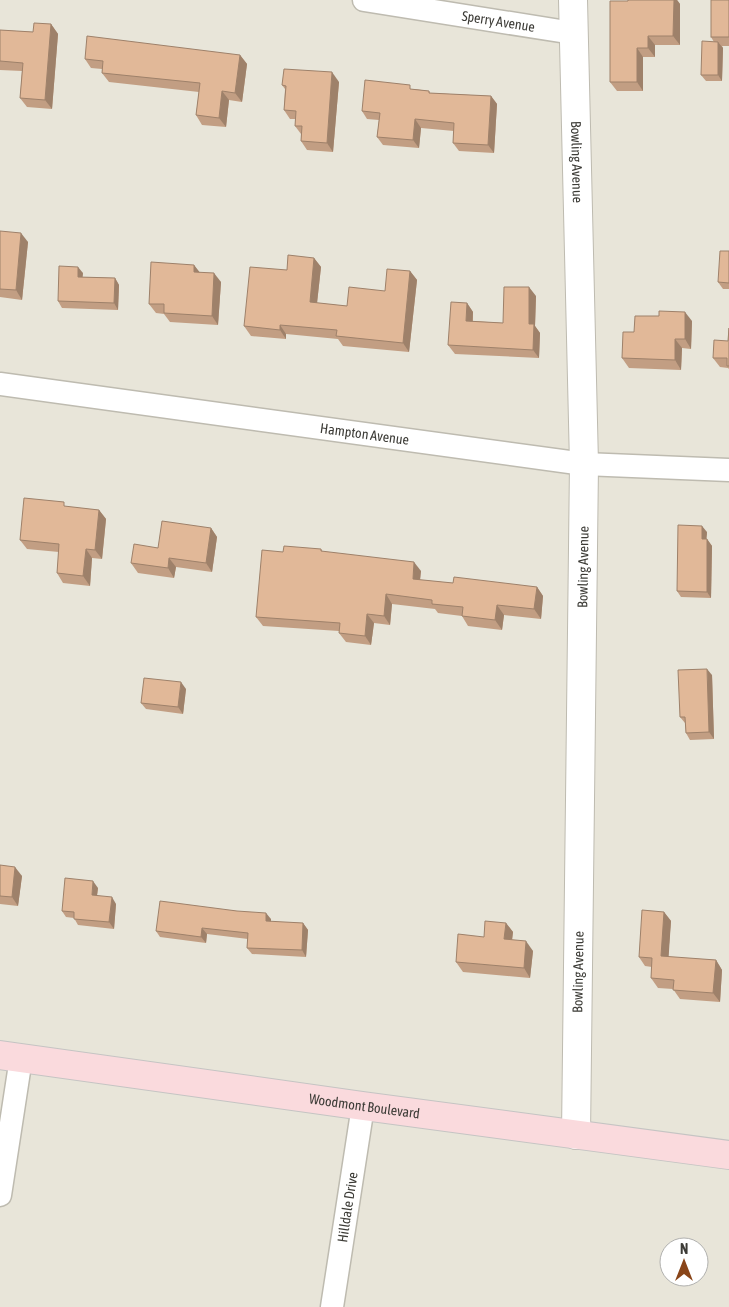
<svg xmlns="http://www.w3.org/2000/svg" width="729" height="1307" font-family="'Asap Condensed',sans-serif">
<style>
.lines{fill:none;stroke-linecap:round;stroke-linejoin:round}
.minor-casing{stroke:#bebbb0;stroke-width:25}
.tertiary-casing{stroke:#bebbb0;stroke-width:30}
.primary-casing{stroke:#c5c4c3;stroke-width:30}
.minor{stroke:#fff;stroke-width:22}
.tertiary{stroke:#fff;stroke-width:28}
.primary{stroke:#fadadd;stroke-width:28}
.wall{fill:#c29e83}
.shaded-wall{fill:#9e816a}
.building{fill:#e1b898;stroke:#9e816a}
.labels{text-anchor:middle;stroke-width:4;stroke-linejoin:round;paint-order:stroke}
.street-label{font-size:14px;fill:#3d3c37;stroke:#fff}
</style>
<rect width="100%" height="100%" fill="#e8e5d9"/>
<g class="lines">
<defs>
<g id="minor">
<path id="s1" d="M364,0l209,33"/>
<path id="s2" d="M0,384l584,80 145,6"/>
<polyline points="0,1195 21,1058"/>
<path id="s3" d="M332,1307l31,-201"/>
</g>
<g id="tertiary">
<path id="s4" d="M573,0l11,464 -8,671"/>
</g>
<g id="primary">
<path id="s5" d="M0,1055l363,51 366,49"/>
</g>
</defs>
<use href="#minor" class="minor-casing"/>
<use href="#tertiary" class="tertiary-casing"/>
<use href="#primary" class="primary-casing"/>
<use href="#minor" class="minor"/>
<use href="#tertiary" class="tertiary"/>
<use href="#primary" class="primary"/>
</g>
<g class="wall">
<polygon points="628,0 677,0 680,4 680,45 655,45 655,57 643,57 643,91 617,91 610,82"/>
<polygon points="729,0 729,46 722,46 723,48 722,81 706,81 701,75 714,42 711,37"/>
<polygon points="51,24 58,34 52,109 27,107 20,98 22,71 0,70 0,30 33,32"/>
<polygon points="240,55 247,64 242,102 229,100 226,127 202,125 196,115 199,92 109,82 102,73 102,69 91,68 85,59"/>
<polygon points="339,82 333,152 307,150 301,141 301,134 295,126 296,119 290,119 284,110 285,89 282,85"/>
<polygon points="414,89 429,91 430,93 491,96 497,104 494,153 459,151 453,143 454,131 421,128 419,148 383,145 377,137 379,120 367,119 362,111"/>
<polygon points="0,231 28,242 22,300 0,297"/>
<polygon points="729,251 729,289 723,289 718,282"/>
<polygon points="314,258 321,267 317,303 347,306 385,291 410,271 417,280 409,352 343,346 338,339 286,334 286,339 251,336 244,326 287,270"/>
<polygon points="194,265 199,272 221,282 218,325 170,322 164,314 156,313 149,304"/>
<polygon points="83,273 82,277 115,278 119,285 118,310 62,308 58,301"/>
<polygon points="536,296 535,326 540,333 539,358 455,354 448,345 467,303 473,312 473,321 503,323"/>
<polygon points="692,321 691,349 682,348 681,370 629,368 622,358 634,332"/>
<polygon points="729,328 729,369 728,368 720,367 713,358 728,341"/>
<polygon points="68,507 99,510 106,519 102,559 92,558 90,586 63,583 57,573 59,552 27,549 20,540"/>
<polygon points="211,528 217,537 212,572 176,567 174,578 138,573 131,563 158,548"/>
<polygon points="707,532 706,539 707,539 712,546 711,598 681,597 677,591"/>
<polygon points="321,549 323,552 421,571 420,580 453,583 537,587 543,596 541,619 504,615 502,630 468,626 462,616 438,613 435,609 392,604 390,625 374,623 371,645 346,642 339,633 339,631 263,626 256,617 283,552"/>
<polygon points="712,675 714,739 690,740 686,733 685,723 680,717"/>
<polygon points="186,689 183,714 146,709 141,703"/>
<polygon points="0,865 22,876 18,906 0,904"/>
<polygon points="98,888 97,896 116,904 114,929 78,925 74,918 66,917 62,911"/>
<polygon points="664,912 671,921 668,957 716,960 722,970 720,1002 680,999 673,989 658,988 651,978 652,967 645,966 639,957"/>
<polygon points="271,919 271,922 303,923 308,930 306,957 252,954 247,948 248,939 207,934 206,943 160,937 156,931"/>
<polygon points="506,923 513,932 512,940 533,951 530,978 463,972 456,962 484,937"/>
</g>
<g class="shaded-wall">
<polygon points="674,0 677,0 680,4 680,45 673,36"/>
<polygon points="51,24 58,34 52,109 45,100"/>
<polygon points="648,36 655,45 655,57 648,48"/>
<polygon points="718,42 723,48 722,81 718,75"/>
<polygon points="637,48 643,57 643,91 637,82"/>
<polygon points="240,55 247,64 242,102 235,93"/>
<polygon points="332,72 339,82 333,152 327,143"/>
<polygon points="222,91 229,100 226,127 219,118"/>
<polygon points="491,96 497,104 494,153 488,145"/>
<polygon points="415,119 421,128 419,148 413,140"/>
<polygon points="21,233 28,242 22,300 16,290"/>
<polygon points="314,258 321,267 316,312 310,302"/>
<polygon points="194,265 201,274 194,272"/>
<polygon points="78,267 83,273 82,283 78,277"/>
<polygon points="410,271 417,280 409,352 403,343"/>
<polygon points="214,273 221,282 218,325 212,316"/>
<polygon points="115,278 119,285 118,310 114,303"/>
<polygon points="529,287 536,296 535,326 540,333 539,358 533,350 529,324"/>
<polygon points="467,303 473,312 472,330 466,321"/>
<polygon points="685,312 692,321 691,349 685,339"/>
<polygon points="280,325 286,334 286,339 280,330"/>
<polygon points="675,339 682,348 681,370 675,360"/>
<polygon points="99,510 106,519 102,559 95,550"/>
<polygon points="702,526 707,532 706,546 702,539"/>
<polygon points="211,528 217,537 212,572 206,563"/>
<polygon points="707,539 712,546 711,598 707,592"/>
<polygon points="86,549 92,558 90,586 83,576"/>
<polygon points="169,558 176,567 174,578 168,568"/>
<polygon points="414,562 421,571 419,588 413,579"/>
<polygon points="537,587 543,596 541,619 534,609"/>
<polygon points="386,594 392,604 390,625 384,616"/>
<polygon points="497,605 504,615 502,630 495,620"/>
<polygon points="367,614 374,623 371,645 365,636"/>
<polygon points="707,669 712,675 714,739 709,732"/>
<polygon points="181,682 186,689 183,714 178,707"/>
<polygon points="15,867 22,876 18,906 12,897"/>
<polygon points="93,881 98,888 96,902 92,895"/>
<polygon points="112,897 116,904 114,929 109,922"/>
<polygon points="664,912 671,921 668,966 661,956"/>
<polygon points="266,913 271,919 271,928 266,921"/>
<polygon points="303,923 308,930 306,957 302,950"/>
<polygon points="506,923 513,932 511,948 504,939"/>
<polygon points="202,928 207,934 206,943 201,937"/>
<polygon points="526,941 533,951 530,978 524,968"/>
<polygon points="716,960 722,970 720,1002 713,993"/>
</g>
<g class="building">
<polygon points="628,0 674,0 673,36 648,36 648,48 637,48 637,82 610,82 610,1 628,1"/>
<rect x="711" y="0" width="18" height="37"/>
<polygon points="34,23 51,24 45,100 20,98 23,63 0,61 0,30 33,32"/>
<polygon points="87,36 240,55 235,93 222,91 219,118 196,115 200,83 102,73 103,61 85,59"/>
<polygon points="702,41 718,42 718,75 701,75"/>
<polygon points="284,69 332,72 327,143 301,141 302,126 295,126 296,111 284,110 286,86 282,85"/>
<polygon points="365,80 410,85 410,89 429,91 429,93 491,96 488,145 453,143 454,123 415,119 413,140 377,137 380,113 362,111"/>
<polygon points="0,231 21,233 16,290 0,289"/>
<polygon points="720,251 729,251 729,283 718,282"/>
<polygon points="288,255 314,258 310,302 347,306 349,287 385,291 387,269 410,271 403,343 336,336 337,330 280,325 280,330 244,326 250,267 287,270"/>
<polygon points="151,262 194,265 194,272 214,273 212,316 164,313 164,304 149,304"/>
<polygon points="59,266 78,267 78,277 115,278 114,303 58,301"/>
<polygon points="504,287 529,287 529,324 534,324 533,350 448,345 451,302 467,303 466,321 503,323"/>
<polygon points="659,311 685,312 685,339 675,339 675,360 622,358 623,332 634,332 635,316 659,316"/>
<polygon points="729,328 729,366 727,366 727,358 713,358 714,340 728,341"/>
<polygon points="24,498 64,502 64,506 99,510 95,550 86,549 83,576 57,573 59,544 20,540"/>
<polygon points="162,521 211,528 206,563 169,558 168,568 131,563 134,544 158,548"/>
<polygon points="678,525 702,526 702,539 707,539 707,592 677,591"/>
<polygon points="284,546 321,549 321,551 414,562 413,579 453,583 454,577 537,587 534,609 497,605 495,620 462,616 463,607 432,604 432,600 386,594 384,616 367,614 365,636 339,633 340,623 256,617 262,550 283,552"/>
<polygon points="707,669 709,732 686,733 685,717 680,717 678,670"/>
<polygon points="144,678 181,682 178,707 141,703"/>
<polygon points="0,865 15,867 12,897 0,896"/>
<polygon points="65,878 93,881 92,895 112,897 109,922 74,919 74,912 62,911"/>
<polygon points="160,901 237,911 266,913 266,921 303,923 302,950 247,948 248,933 202,928 201,937 156,931"/>
<polygon points="642,910 664,912 661,956 716,960 713,993 673,990 674,980 651,978 652,958 639,957"/>
<polygon points="485,921 506,923 504,939 526,941 524,968 456,962 458,934 484,937"/>
</g>
<g class="labels">
<g class="street-label">
<text dy="5" stroke="none"><textPath href="#s1" startOffset="136">Sperry Avenue</textPath></text>
<text dy="5" stroke="none"><textPath href="#s4" startOffset="162">Bowling Avenue</textPath></text>
<text dy="5" stroke="none"><textPath href="#s2" startOffset="368">Hampton Avenue</textPath></text>
<text transform="translate(583 567) rotate(-89)" y="5">Bowling Avenue</text>
<text transform="translate(578 972) rotate(-89)" y="5">Bowling Avenue</text>
<text dy="5" stroke="none"><textPath href="#s5" startOffset="368">Woodmont Boulevard</textPath></text>
<text dy="5" stroke="none"><textPath href="#s3" startOffset="101">Hilldale Drive</textPath></text>
</g>
</g>
<g transform="translate(684 1262)"><circle r="24" fill="#ffffff" stroke="#b1b1af"/>
<path d="M0-4L9 19L0 12L-9 19Z" fill="#894519"/>
<text y="-8" font-size="14" font-weight="bold" text-anchor="middle" fill="#3d3c37">N</text>
</g>
</svg>
